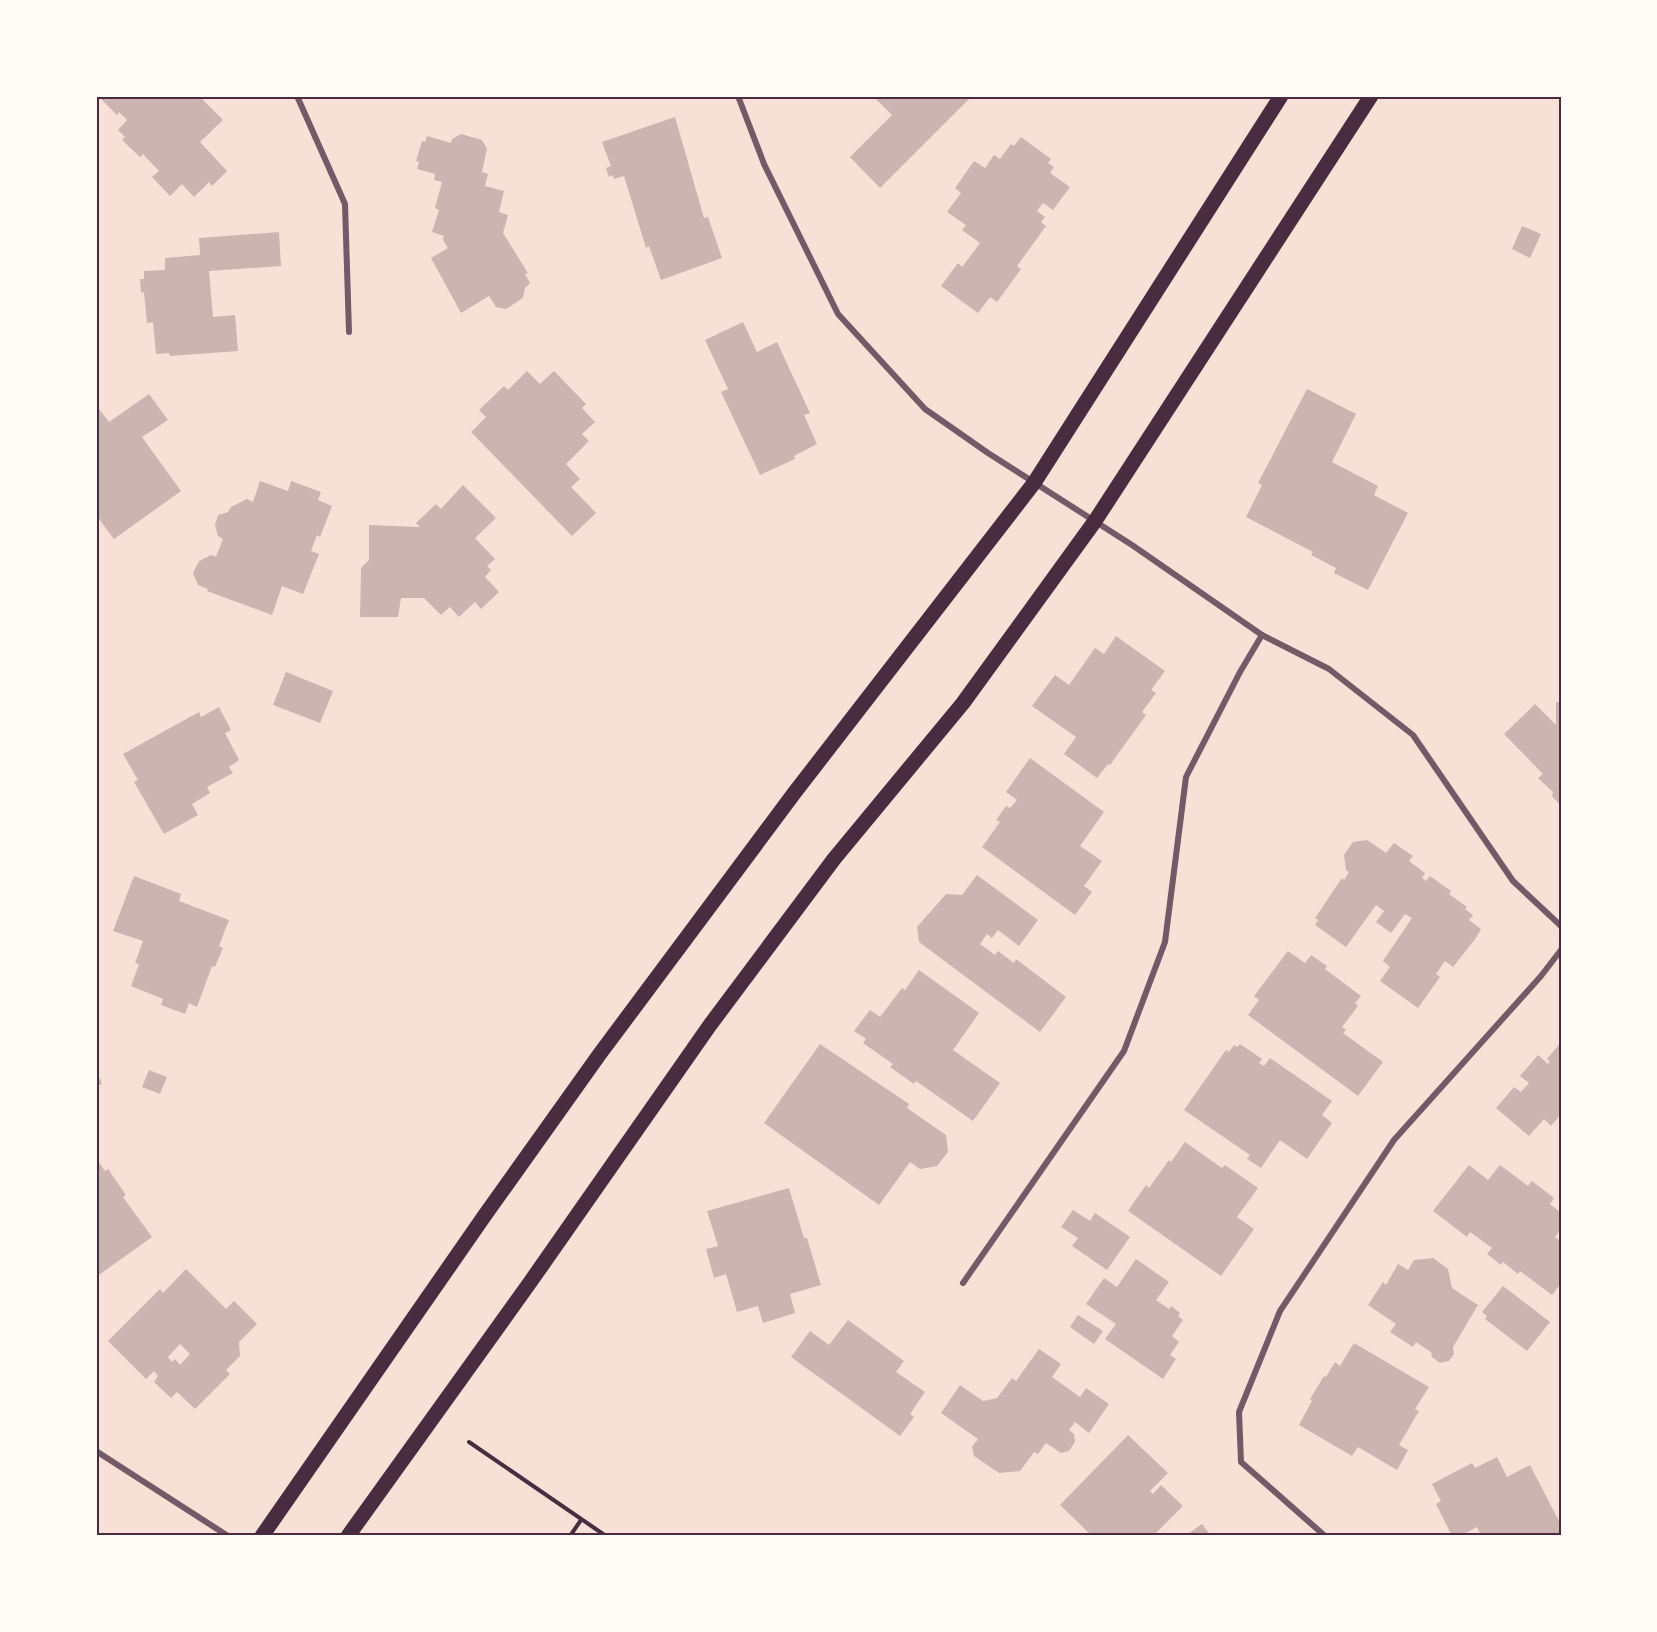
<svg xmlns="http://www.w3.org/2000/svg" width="1657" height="1632" font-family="Jost,sans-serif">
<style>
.building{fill:#ccb4b1;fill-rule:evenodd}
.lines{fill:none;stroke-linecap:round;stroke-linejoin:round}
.path{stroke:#4a2c40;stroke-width:4}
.minor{stroke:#755966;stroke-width:6}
.primary{stroke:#4a2c40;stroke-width:15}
.neatline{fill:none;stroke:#4a2c40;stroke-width:2}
</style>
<rect width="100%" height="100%" fill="#f7e1d7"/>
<g class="building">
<polygon points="101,96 199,96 223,120 200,142 227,171 212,186 209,182 194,197 182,184 170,196 152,177 159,171 143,154 140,157 122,140 125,137 118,130 127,120 119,112 117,115 99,97"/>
<polygon points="873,96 972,96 880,188 850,157 892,115"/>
<polygon points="675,117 704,218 708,217 722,258 661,280 649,246 646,248 624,176 614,179 613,175 609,177 606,168 611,166 602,142"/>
<polygon points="461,134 482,140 487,149 482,172 488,174 485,186 504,191 499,212 508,215 503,233 528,273 525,274 530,283 525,288 523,298 506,309 496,307 489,296 461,313 431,258 448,248 443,240 444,236 432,232 439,210 435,208 442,182 434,180 435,174 417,169 419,162 416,161 422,141 425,142 427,136 451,143 452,139"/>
<polygon points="1021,137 1051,159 1048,163 1054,167 1050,173 1070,187 1053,210 1043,203 1037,211 1045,217 1041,222 1046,226 1017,266 1021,269 997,302 990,297 978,313 941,286 958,263 962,267 980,243 962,230 966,225 947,212 961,193 955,188 974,161 985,168 994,155 1000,159 1011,144 1014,146"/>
<polygon points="1522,226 1541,234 1530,258 1512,249"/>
<polygon points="279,232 281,266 209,271 213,317 235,315 238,351 170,356 169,353 156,354 153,322 147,323 144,292 141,293 140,279 144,279 144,271 165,270 165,258 200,255 199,238"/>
<polygon points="743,322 757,352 777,342 810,413 804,415 817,444 794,456 795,459 760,475 721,392 728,389 705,340"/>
<polygon points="527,371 540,384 554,371 586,404 582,408 595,422 582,434 589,441 566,464 580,479 571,487 596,513 572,536 471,432 486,417 479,410 504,386 508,390"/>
<polygon points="1307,389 1356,414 1332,462 1378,486 1374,495 1408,513 1368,590 1334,573 1336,568 1311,555 1313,552 1246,517 1262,485 1258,483"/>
<polygon points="149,394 168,420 142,437 181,491 114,539 96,515 96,405 109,422"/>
<polygon points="260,481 288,491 291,481 321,492 318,500 332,506 320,537 317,535 311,551 319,554 303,594 282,586 272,615 207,591 208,589 198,585 193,573 199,561 211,555 216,557 223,539 218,536 215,525 218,515 228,512 231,507 247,499 253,502"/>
<polygon points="463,485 496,518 475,538 495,559 487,566 491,570 485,577 499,592 481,609 475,602 459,617 450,607 441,615 424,598 401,598 398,617 360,617 361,568 369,560 369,525 420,527 416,523 436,504 441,509"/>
<polygon points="1116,636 1165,671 1151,690 1156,693 1142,712 1146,715 1110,765 1108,764 1097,778 1064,754 1076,737 1032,706 1055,675 1069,685 1095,648 1104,654"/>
<polygon points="286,672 333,691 320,723 273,705"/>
<polygon points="1556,702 1561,702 1561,806 1552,796 1553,792 1538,778 1543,774 1504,734 1535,704 1556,725"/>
<polygon points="219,707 231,730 225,733 239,760 229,767 233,773 207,787 210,793 192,804 198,815 164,834 134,782 138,780 123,754 199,712 201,717"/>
<polygon points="1030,758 1104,812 1080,846 1102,861 1084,886 1092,892 1075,915 982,847 1000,822 996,820 1006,806 1010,808 1017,800 1006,792"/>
<polygon points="1367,840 1386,853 1394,843 1413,856 1409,861 1425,873 1422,878 1426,881 1430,876 1451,891 1449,894 1467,907 1465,909 1473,915 1469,920 1481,929 1476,938 1453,967 1445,961 1436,974 1440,977 1418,1008 1380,981 1390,967 1383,961 1412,918 1405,914 1391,933 1376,922 1384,911 1376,905 1346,947 1315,925 1318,920 1315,918 1342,878 1344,880 1349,872 1346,870 1344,855 1353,842"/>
<polygon points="977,875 1038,920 1019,946 998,930 992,938 987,934 980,944 995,955 998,951 1014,963 1016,959 1066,997 1040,1032 919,942 917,927 932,910 946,894 962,895"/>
<polygon points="134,876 181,894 179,901 229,920 219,946 223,948 215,967 212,966 197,1007 189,1003 185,1014 161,1005 163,999 131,986 139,964 135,963 143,941 113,931"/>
<polygon points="1288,951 1305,963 1311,955 1327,966 1325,969 1361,996 1355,1003 1358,1006 1342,1027 1346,1030 1343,1033 1383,1062 1358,1096 1248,1015 1259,1000 1254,996"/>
<polygon points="919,970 979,1013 953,1050 1000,1083 973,1121 916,1081 914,1084 890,1067 893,1064 863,1043 866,1039 854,1031 870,1010 880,1017 902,988 905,990"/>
<polygon points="1561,1042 1561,1114 1551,1126 1544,1119 1529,1136 1496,1108 1514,1087 1521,1092 1529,1083 1520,1076 1538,1055 1548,1064 1550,1062 1547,1059"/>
<polygon points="820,1044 909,1104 907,1108 946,1135 948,1152 937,1166 920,1169 910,1162 879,1205 764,1123"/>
<polygon points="1240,1044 1262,1059 1259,1063 1264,1066 1270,1058 1332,1101 1322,1115 1332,1123 1307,1159 1280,1140 1261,1168 1247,1159 1250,1155 1184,1110 1226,1050 1229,1052 1234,1045 1237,1047"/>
<polygon points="96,1069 102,1084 96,1086"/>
<polygon points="149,1070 167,1077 160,1094 142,1087"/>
<polygon points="1185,1142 1222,1168 1225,1165 1258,1188 1237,1217 1254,1229 1221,1276 1128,1211 1146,1185 1149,1188 1169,1160 1171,1162"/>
<polygon points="96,1158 105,1171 108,1169 126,1195 123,1197 152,1237 96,1277"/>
<polygon points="1469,1165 1488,1180 1500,1165 1528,1186 1532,1181 1554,1198 1550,1204 1561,1213 1561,1229 1555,1237 1561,1242 1561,1283 1552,1295 1520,1271 1518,1274 1503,1262 1501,1265 1487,1254 1492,1248 1470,1232 1467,1237 1433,1211"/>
<polygon points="789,1188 804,1238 807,1238 821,1285 790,1294 795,1313 763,1323 758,1306 737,1312 726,1274 714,1278 706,1249 718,1246 707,1211"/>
<polygon points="1073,1210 1090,1221 1095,1213 1130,1237 1107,1270 1072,1246 1078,1238 1061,1227"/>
<polygon points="1433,1258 1448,1269 1452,1288 1478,1305 1453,1347 1454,1354 1449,1361 1440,1363 1432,1357 1431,1352 1416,1342 1413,1347 1390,1332 1396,1324 1368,1305 1383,1282 1386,1285 1398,1264 1408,1270 1414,1260"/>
<polygon points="1136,1259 1169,1282 1156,1300 1169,1309 1171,1306 1180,1313 1178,1316 1183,1320 1172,1336 1179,1342 1170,1355 1176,1359 1163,1379 1105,1339 1116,1324 1086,1304 1104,1278 1117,1287"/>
<path d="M186,1269l40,40 8,-8 23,23 -18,18 1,14 -14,14 4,4 -35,35 -18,-17 -6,6 -17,-16 4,-6 -4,-5 -8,8 -38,-38 52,-52 3,4zM180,1344l10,10 -10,11 -5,-6 -3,3 -4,-5z"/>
<polygon points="1503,1286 1550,1322 1527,1351 1485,1319 1487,1316 1482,1312"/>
<polygon points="1078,1315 1103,1331 1094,1344 1070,1327"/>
<polygon points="848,1320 904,1361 896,1372 925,1392 910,1414 914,1417 900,1436 791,1357 810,1331 829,1345"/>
<polygon points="1354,1343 1429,1387 1415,1409 1419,1411 1399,1445 1408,1450 1397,1470 1358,1447 1352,1456 1299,1425 1312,1401 1310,1399 1324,1376 1326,1377 1335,1362 1340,1366"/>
<polygon points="1039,1349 1061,1364 1052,1377 1080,1397 1086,1388 1109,1404 1089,1433 1075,1422 1069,1430 1074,1434 1075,1442 1069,1451 1061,1453 1046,1443 1038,1454 1034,1452 1020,1471 999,1473 974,1456 972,1447 978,1439 941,1413 960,1385 983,1401 997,1398 1012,1378 1016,1381"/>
<polygon points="1128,1435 1168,1473 1150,1491 1153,1494 1161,1485 1183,1506 1153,1536 1092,1536 1060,1505"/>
<polygon points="1497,1457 1507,1477 1530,1465 1561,1525 1561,1536 1481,1536 1477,1527 1460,1536 1452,1536 1436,1504 1441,1501 1432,1484 1472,1463 1475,1468"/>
<polygon points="1202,1524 1211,1536 1185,1536"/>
</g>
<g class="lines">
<g class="path">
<polyline points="469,1442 606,1536"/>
<polyline points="570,1536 581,1520"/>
</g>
<g class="minor">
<polyline points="297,96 345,204 349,332"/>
<polyline points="738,96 764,164 838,314 925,409 988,453 1132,545 1262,635 1329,669 1413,735 1513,881 1561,926"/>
<polyline points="963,1283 1124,1051 1165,942 1186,777 1240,672 1262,635"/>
<polyline points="96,1451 228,1536"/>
<polyline points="1325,1536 1241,1462 1239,1412 1280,1311 1394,1140 1541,976 1561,950"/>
</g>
<g class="primary">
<polyline points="262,1536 485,1215 599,1055 795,792 1034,483 1281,96"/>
<polyline points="348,1536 531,1281 710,1025 834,859 963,703 1095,521 1371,96"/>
</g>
</g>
<rect width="1657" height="1632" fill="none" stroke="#fffaf5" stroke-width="195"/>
<rect x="98" y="98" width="1462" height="1436" class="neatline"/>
</svg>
